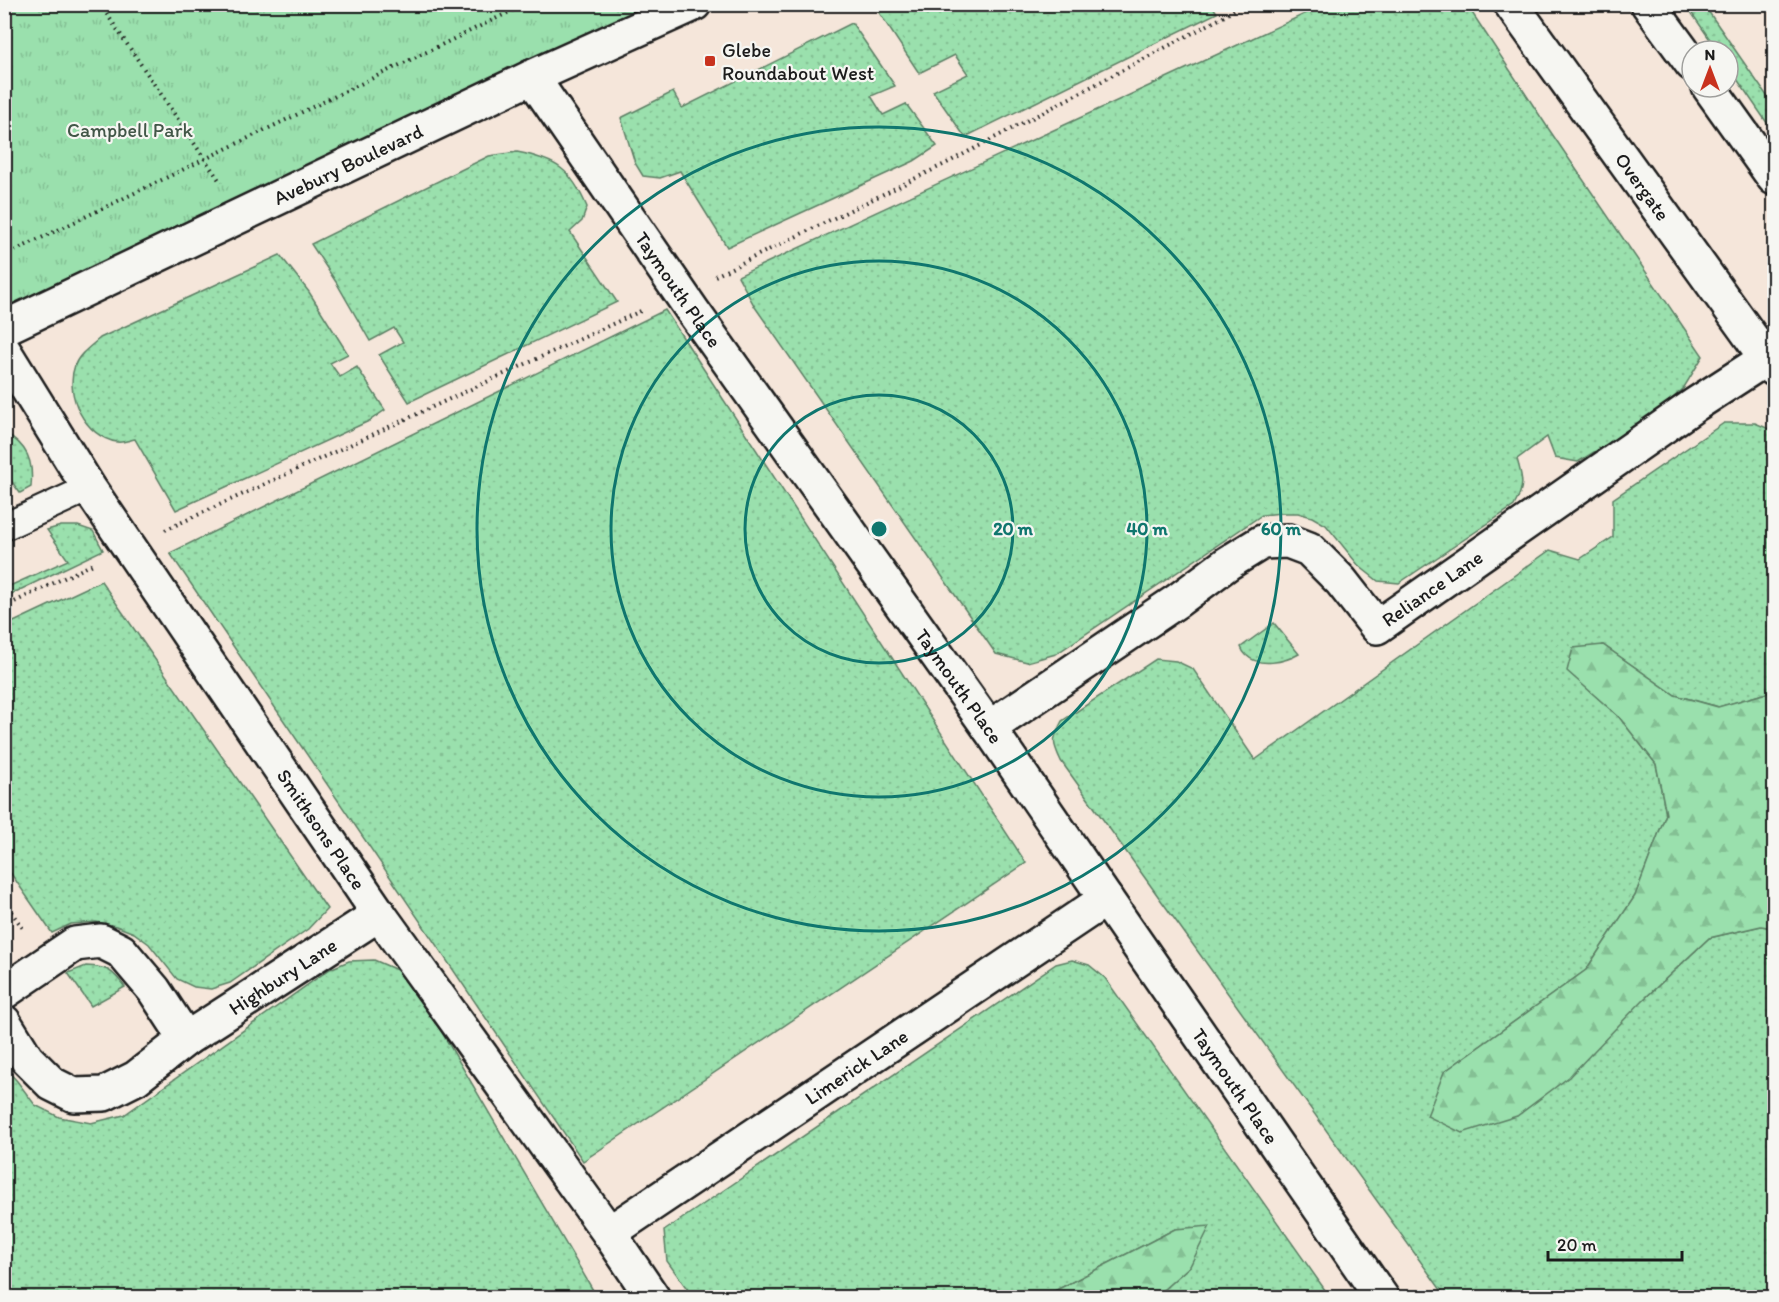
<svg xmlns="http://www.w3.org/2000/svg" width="1779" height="1302" font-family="Itim,sans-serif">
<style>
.grass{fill:url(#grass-dots);stroke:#5b7e64;stroke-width:1.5}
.forest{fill:url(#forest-firs);stroke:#5b7e64;stroke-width:1.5}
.park{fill:url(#park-tufts);stroke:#5b7e64;stroke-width:1.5}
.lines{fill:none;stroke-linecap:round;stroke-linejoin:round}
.lane-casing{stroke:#1c1c1c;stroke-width:30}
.street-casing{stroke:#1c1c1c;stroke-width:38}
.secondary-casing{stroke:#1c1c1c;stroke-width:38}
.path{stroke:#1c1c1c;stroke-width:4;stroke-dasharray:1.5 4.5;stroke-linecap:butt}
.lane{stroke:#f6f6f2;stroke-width:26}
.street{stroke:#f6f6f2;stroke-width:33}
.secondary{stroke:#f6f6f2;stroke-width:33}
.ring{fill:none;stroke:#0f766e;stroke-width:3}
.poi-dot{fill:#c8321e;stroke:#f6f6f2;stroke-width:2}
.labels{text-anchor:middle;stroke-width:4.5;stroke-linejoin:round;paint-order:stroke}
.poi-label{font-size:20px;fill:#1c1c1c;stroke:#f6f6f2;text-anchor:start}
.park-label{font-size:20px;fill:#425748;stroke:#f6f6f2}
.street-label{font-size:20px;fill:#1c1c1c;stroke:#f6f6f2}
.centre{fill:#0f766e;stroke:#f6f6f2;stroke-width:3}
.ring-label{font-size:18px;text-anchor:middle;font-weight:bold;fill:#0f766e;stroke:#f6f6f2;stroke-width:4.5;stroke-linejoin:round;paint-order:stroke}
</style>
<defs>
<pattern id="grass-dots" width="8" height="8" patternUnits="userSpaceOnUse" patternTransform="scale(1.5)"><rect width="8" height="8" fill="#9ae0ad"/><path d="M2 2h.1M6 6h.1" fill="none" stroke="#84c094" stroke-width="1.8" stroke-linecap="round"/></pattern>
<pattern id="forest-firs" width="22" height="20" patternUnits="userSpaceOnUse" patternTransform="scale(1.5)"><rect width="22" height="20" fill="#9ae0ad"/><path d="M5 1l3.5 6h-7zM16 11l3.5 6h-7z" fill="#84c094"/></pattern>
<pattern id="park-tufts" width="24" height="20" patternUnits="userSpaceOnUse" patternTransform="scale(1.5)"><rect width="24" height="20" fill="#9ae0ad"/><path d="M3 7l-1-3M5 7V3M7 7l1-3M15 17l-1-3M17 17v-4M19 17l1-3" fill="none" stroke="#84c094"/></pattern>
</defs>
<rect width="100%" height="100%" fill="#f5e6da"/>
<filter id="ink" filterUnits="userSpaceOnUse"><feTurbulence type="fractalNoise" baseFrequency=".0167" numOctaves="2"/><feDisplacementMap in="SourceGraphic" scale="12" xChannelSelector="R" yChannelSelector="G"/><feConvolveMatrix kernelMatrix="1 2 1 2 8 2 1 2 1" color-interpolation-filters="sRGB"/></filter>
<g filter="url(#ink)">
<g class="grass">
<polygon points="1212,5 1217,13 965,137 933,91 968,74 955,55 919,73 874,5"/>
<path d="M1324,5h143l81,123 155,228 -20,33 -29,26 -76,47 -23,-4 -8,-21 -30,22c6,21 8,27 -3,47l-115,77 -21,-2 -19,-15 -33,-41 -14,-8 -14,-4h-17l-19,2 -206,139 -29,8 -31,-8 -241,-347 -17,-31z"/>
<polygon points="1686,5 1704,5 1774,106 1774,133 1728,66 1728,51 1718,51"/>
<polygon points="852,23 895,86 871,96 883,115 906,104 937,146 914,161 727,247 680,171 660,178 643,176 635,163 621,118 673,92 682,108"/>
<path d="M517,152c40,8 54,17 70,55l-5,14 -12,11 47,70 -208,100 -30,-47 24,-13 -9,-14 -24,13 -34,-59 -25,-38 178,-88z"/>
<path d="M280,255l29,37 39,62 -18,9 10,14 17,-10 28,43 -16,11 -193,89 -41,-71c-6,1 -12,4 -18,3 -32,-5 -53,-47 -42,-77 4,-11 16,-19 25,-27z"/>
<polygon points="665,310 1026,863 583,1161 170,553"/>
<path d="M1724,423h31l19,8v260l-55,16 -44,-12 -72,-50 -35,26 51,46 37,47 10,50 -31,82 -49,74 -142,102 200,-73 65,-61 52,-12 13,2v369h-328l-385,-536c-9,-19 -9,-21 1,-40l94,-62 20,2 17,8 62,91 295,-210 30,9 33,-22v-38z"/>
<path d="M4,432c23,13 30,29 27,55l-11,6 -13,-18 -2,1z"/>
<polygon points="61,526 78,526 93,531 103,550 5,597 5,588 68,560 47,530"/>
<polygon points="101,581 327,909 308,929 230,983 211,989 194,987 177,979 149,944 134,933 116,926 96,922 71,924 52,933 5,865 5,626"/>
<path d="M1274,623l25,31c-14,8 -40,14 -53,1 -2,-2 -4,-5 -5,-8z"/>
<polygon points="374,960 397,970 413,983 597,1297 5,1297 4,1067 17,1081 35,1105 59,1117 91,1123 124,1115 330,969 349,961"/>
<polygon points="1072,960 1089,965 1105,978 1330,1297 1155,1297 1190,1266 1175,1229 1043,1297 693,1297 667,1261 664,1231 1056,964"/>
<path d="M86,966c22,1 26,4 39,21l-34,19 -23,-33z"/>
</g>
<g class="forest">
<polygon points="1603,645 1675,695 1718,707 1774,691 1774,928 1761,926 1709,938 1644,999 1569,1077 1517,1116 1462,1133 1427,1116 1444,1072 1586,970 1635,896 1666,814 1656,764 1619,717 1567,671 1573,648"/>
<polygon points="1210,1226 1190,1266 1155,1297 1043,1297 1175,1229"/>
</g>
<polygon class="park" points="5,5 694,5 5,328"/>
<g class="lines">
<defs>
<polyline id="lane" points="4,527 89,488"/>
<g id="street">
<path id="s1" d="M532,77l160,233 297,418 117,171 276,399"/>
<path id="s2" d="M4,328l528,-251 162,-73"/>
<path id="s3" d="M4,351l85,137 290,426 230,319 44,65"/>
<path id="s4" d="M989,728l188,-127 51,-38 34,-21 26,-1 21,8 32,32 36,46 319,-223 71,-46"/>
<polyline points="4,992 75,944 101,941 121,951 154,990 186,1039"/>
<path id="s5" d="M4,1022l23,37 25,25 22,11 30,-1 32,-16 50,-39 193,-125"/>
<path id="s6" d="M609,1233l497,-334"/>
</g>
<g id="secondary">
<path id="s7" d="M1511,4l263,365"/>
<polyline points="1648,4 1692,64"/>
<polyline points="1709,87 1774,178"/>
</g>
</defs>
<use href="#lane" class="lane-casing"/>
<use href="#street" class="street-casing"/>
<use href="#secondary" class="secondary-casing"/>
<g class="path">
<polyline points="100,4 221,183"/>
<polyline points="4,256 526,4"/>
<polyline points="715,276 947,163 1221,18 1244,4"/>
<polyline points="165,530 643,310"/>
<polyline points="4,607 93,564"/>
<polyline points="4,902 25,931"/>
</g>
<use href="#lane" class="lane"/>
<use href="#street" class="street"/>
<use href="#secondary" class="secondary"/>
</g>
</g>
<g class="ring">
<circle cx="879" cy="529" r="134"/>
<circle cx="879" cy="529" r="268"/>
<circle cx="879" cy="529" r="402"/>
</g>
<rect class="poi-dot" x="704" y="55" width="12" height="12" rx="3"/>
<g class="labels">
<g class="poi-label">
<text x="722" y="57">Glebe<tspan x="722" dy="23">Roundabout West</tspan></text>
</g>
<g class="park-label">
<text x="130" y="137">Campbell Park</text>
</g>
<g class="street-label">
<text dy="7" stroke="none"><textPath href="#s2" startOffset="381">Avebury Boulevard</textPath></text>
<text dy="7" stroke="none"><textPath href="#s7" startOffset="225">Overgate</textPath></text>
<text dy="7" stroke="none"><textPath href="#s1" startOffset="258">Taymouth Place</textPath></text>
<text dy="7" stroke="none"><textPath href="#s4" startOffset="550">Reliance Lane</textPath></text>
<text dy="7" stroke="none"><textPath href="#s1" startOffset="744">Taymouth Place</textPath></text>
<text dy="7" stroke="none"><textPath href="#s3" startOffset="574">Smithsons Place</textPath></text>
<text dy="7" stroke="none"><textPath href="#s5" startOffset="348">Highbury Lane</textPath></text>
<text dy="7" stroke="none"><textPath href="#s6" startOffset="298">Limerick Lane</textPath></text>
<text dy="7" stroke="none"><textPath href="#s1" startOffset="1230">Taymouth Place</textPath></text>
</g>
</g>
<circle cx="879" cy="529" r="9" class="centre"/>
<g class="ring-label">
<text x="1013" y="535">20 m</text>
<text x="1147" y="535">40 m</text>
<text x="1281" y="535">60 m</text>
</g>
<rect width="1779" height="1302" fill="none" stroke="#f6f6f2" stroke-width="24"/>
<rect x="12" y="12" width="1755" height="1278" fill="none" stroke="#1c1c1c" stroke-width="2" filter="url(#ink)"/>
<g transform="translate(1710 69)"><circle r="28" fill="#f6f6f2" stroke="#9f9f9c" stroke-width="1.5"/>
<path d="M0-4.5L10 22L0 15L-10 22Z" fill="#c8321e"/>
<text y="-9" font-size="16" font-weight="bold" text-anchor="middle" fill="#1c1c1c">N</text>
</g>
<path d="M1548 1251v9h134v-9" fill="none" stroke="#1c1c1c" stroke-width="3"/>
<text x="1557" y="1251" font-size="18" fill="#1c1c1c" stroke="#f6f6f2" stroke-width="4.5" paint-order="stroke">20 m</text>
</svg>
